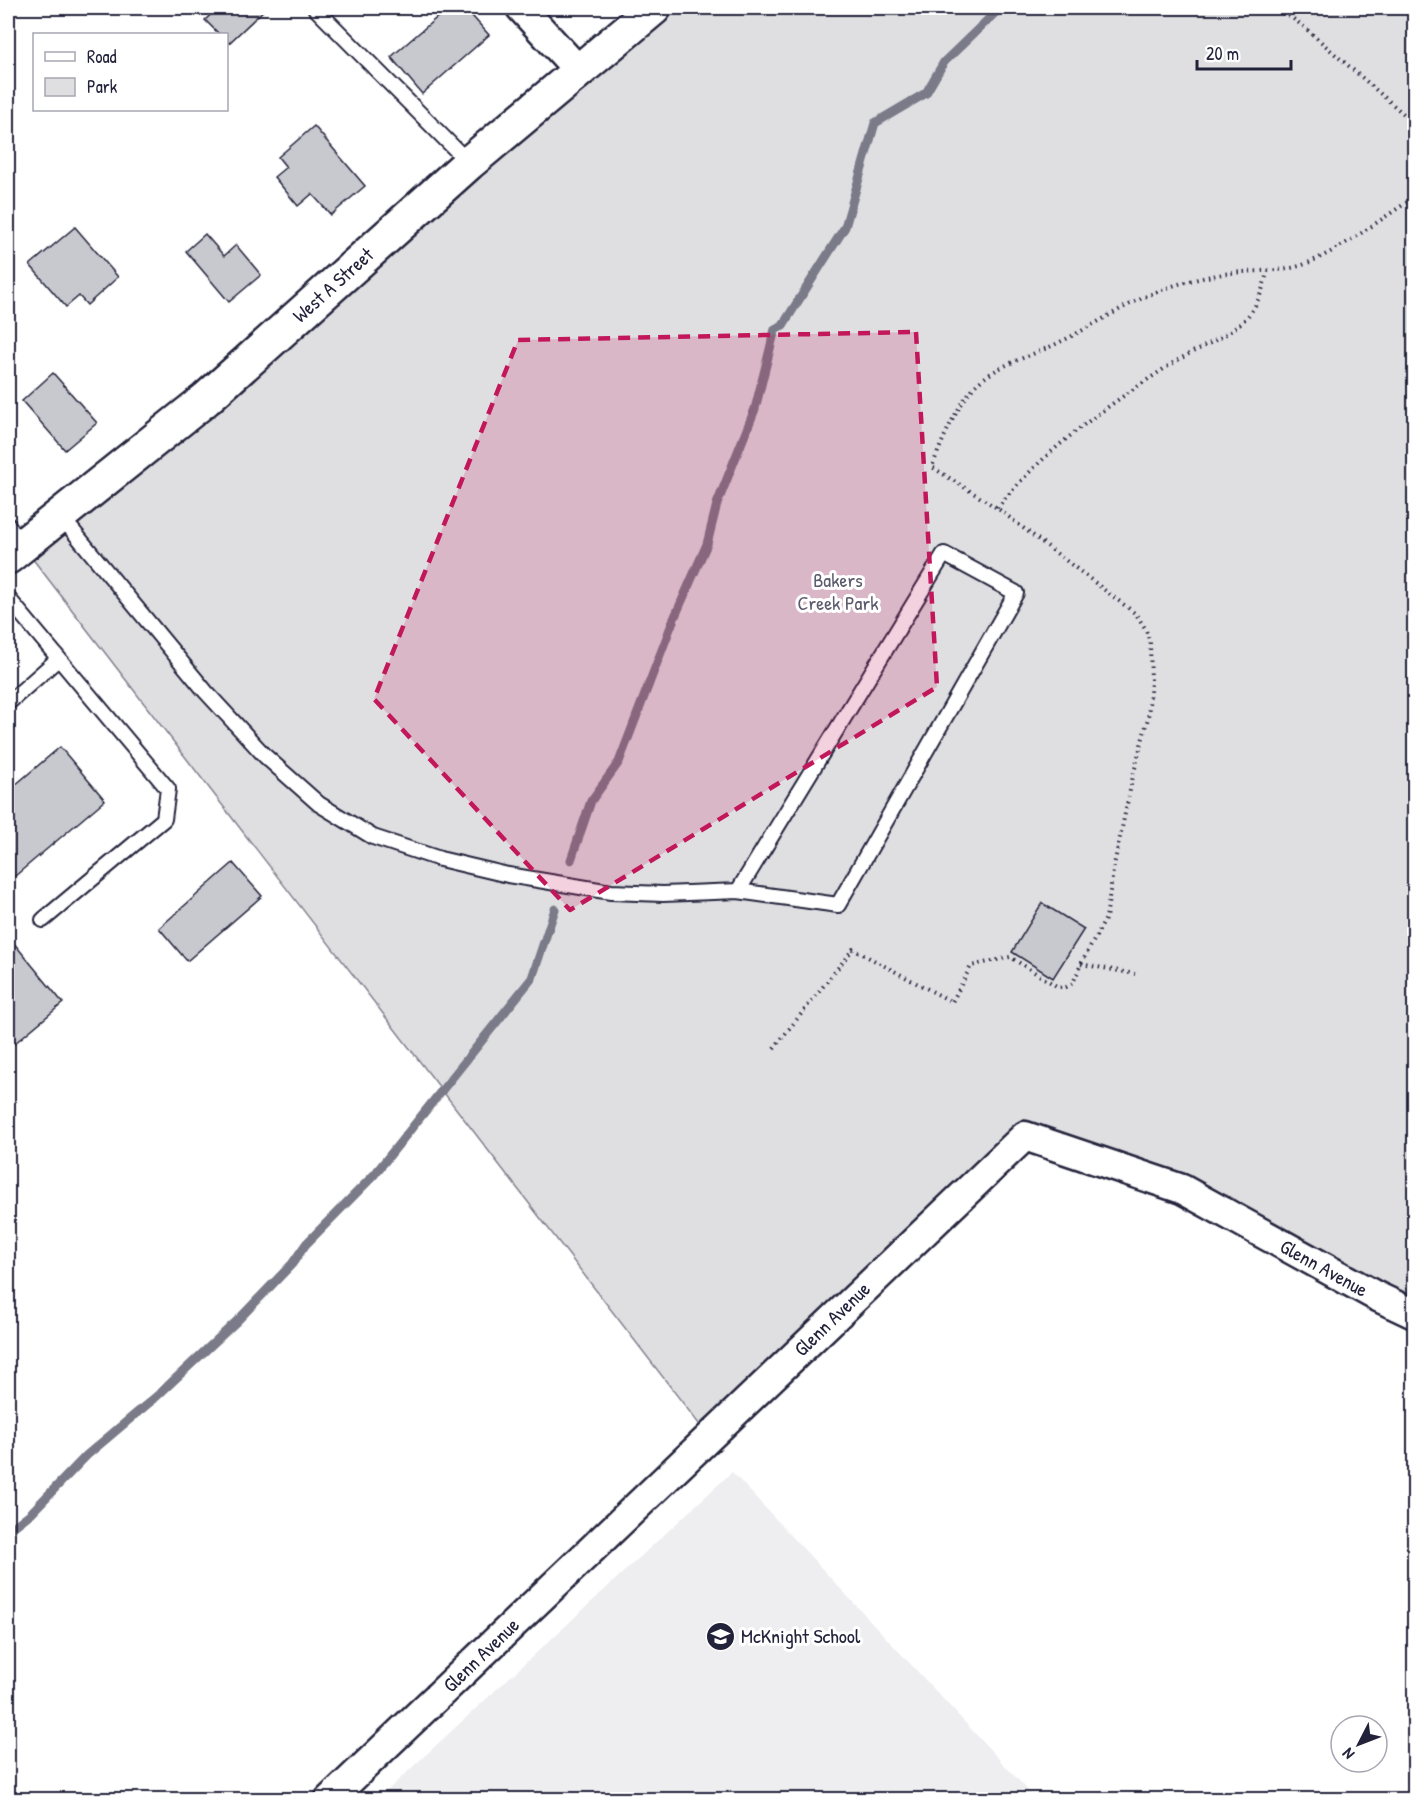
<svg xmlns="http://www.w3.org/2000/svg" width="1422" height="1807" font-family="'Patrick Hand',sans-serif">
<style>
.built{fill:#eeeef1}
.green{fill:#dfdfe2;stroke:#80808e;stroke-width:1.5}
.lines{fill:none;stroke-linecap:round;stroke-linejoin:round}
.stream{stroke:#7a7a88;stroke-width:9}
.building{fill:#c8c8cf;stroke:#22223b;stroke-width:1.5}
.lane-casing{stroke:#22223b;stroke-width:18}
.street-casing{stroke:#22223b;stroke-width:33}
.secondary-casing{stroke:#22223b;stroke-width:38}
.path{stroke:#22223b;stroke-width:4;stroke-dasharray:1.5 4.5;stroke-linecap:butt}
.lane{stroke:#fff;stroke-width:14}
.street{stroke:#fff;stroke-width:28}
.secondary{stroke:#fff;stroke-width:33}
.marked{fill:#c2185b;fill-opacity:0.2;stroke:#c2185b;stroke-width:4.5;stroke-dasharray:12 8;stroke-linejoin:round}
.labels{text-anchor:middle;stroke-width:6;stroke-linejoin:round;paint-order:stroke}
.street-label{font-size:20px;fill:#22223b;stroke:#fff}
.park-label{font-size:20px;fill:#5b5b6d;stroke:#fff}
.poi-label{font-size:20px;fill:#22223b;stroke:#fff;text-anchor:start}
</style>
<rect width="100%" height="100%" fill="#fff"/>
<filter id="ink" filterUnits="userSpaceOnUse"><feTurbulence type="fractalNoise" baseFrequency=".0167" numOctaves="2"/><feDisplacementMap in="SourceGraphic" scale="12" xChannelSelector="R" yChannelSelector="G"/><feConvolveMatrix kernelMatrix="1 2 1 2 8 2 1 2 1" color-interpolation-filters="sRGB"/></filter>
<g filter="url(#ink)">
<polygon class="built" points="732,1472 1036,1799 378,1799"/>
<polygon class="green" points="642,8 1414,8 1414,1314 1182,1189 1025,1136 709,1437 22,545"/>
<g class="lines">
<g class="stream">
<polyline points="571,860 591,801 619,762 673,621 707,544 717,504 755,409 775,329 783,325 845,227 875,123 926,93 944,62 1000,8"/>
<polyline points="8,1531 31,1513 87,1455 157,1396 238,1320 292,1264 306,1244 374,1175 532,978 555,909"/>
</g>
</g>
<g class="building">
<polygon points="218,8 266,8 228,44 226,34 219,34 205,20"/>
<polygon points="448,8 465,8 489,35 422,94 391,57"/>
<polygon points="314,126 365,186 331,215 312,194 298,206 274,177 286,167 278,157"/>
<polygon points="75,227 118,277 87,305 79,296 66,307 30,265"/>
<polygon points="205,234 224,256 236,245 261,275 229,302 186,251"/>
<polygon points="53,373 97,423 65,450 22,401"/>
<polygon points="60,747 105,800 8,882 8,791"/>
<polygon points="233,863 262,896 187,961 159,928"/>
<polygon points="1042,903 1084,929 1053,978 1012,952"/>
<polygon points="8,936 63,1003 8,1049"/>
</g>
<g class="lines">
<defs>
<g id="lane">
<polyline points="315,8 469,163"/>
<polyline points="59,514 206,692 265,756 319,804 373,837 440,859 508,875 611,892 663,894 738,891 838,905 1016,593 944,554 738,891"/>
<polyline points="8,525 22,545"/>
<polyline points="8,598 168,789 164,819 43,920"/>
<polyline points="8,703 58,659"/>
</g>
<g id="street">
<polyline points="521,8 580,72"/>
<polyline points="329,1800 1025,1136 1182,1189 1376,1296 1414,1314"/>
</g>
<polyline id="secondary" points="8,557 206,399 469,163 654,8"/>
</defs>
<use href="#lane" class="lane-casing"/>
<use href="#street" class="street-casing"/>
<use href="#secondary" class="secondary-casing"/>
<g class="path">
<polyline points="1279,8 1304,27 1414,123"/>
<path d="M997,508c49,-60 111,-103 176,-145 24,-15 50,-23 70,-42 14,-13 20,-31 24,-49"/>
<polyline points="1081,964 1135,974"/>
<path d="M774,1048l79,-99 99,53 19,-36 39,-9 48,30h8l7,-4 8,-19 25,-46 8,-53 19,-89 15,-58 3,-37 -1,-39 -5,-14 -9,-14 -139,-106 -65,-41c10,-26 25,-63 45,-83 21,-20 55,-28 81,-41 47,-23 83,-51 136,-63 16,-4 32,-7 49,-8 23,-2 45,0 67,-10 37,-16 70,-43 104,-64"/>
</g>
<use href="#lane" class="lane"/>
<use href="#street" class="street"/>
<use href="#secondary" class="secondary"/>
</g>
</g>
<path class="marked" d="M916,332l21,355 -367,223 -196,-211 144,-359z"/>
<defs>
<symbol id="school-disc" viewBox="-11 -11 22 22"><circle r="9.5" fill="#22223b" stroke="#fff"/><path d="M0-5L7-2L0 1L-7-2ZM-4 1L0 2.5L4 1V4Q0 6-4 4Z" fill="#fff"/></symbol>
</defs>
<g fill-rule="evenodd">
<use href="#school-disc" x="704" y="1620" width="33" height="33"/>
</g>
<g class="labels">
<g class="street-label">
<text transform="translate(333 285) rotate(-42)" y="7">West A Street</text>
<text transform="translate(1324 1268) rotate(29)" y="7">Glenn Avenue</text>
<text transform="translate(832 1319) rotate(-44)" y="7">Glenn Avenue</text>
<text transform="translate(481 1655) rotate(-44)" y="7">Glenn Avenue</text>
</g>
<g class="park-label">
<text x="838" y="587">Bakers<tspan x="838" dy="23">Creek Park</tspan></text>
</g>
<g class="poi-label">
<text x="741" y="1643">McKnight School</text>
</g>
</g>
<rect width="1422" height="1807" fill="none" stroke="#fff" stroke-width="30"/>
<rect x="15" y="15" width="1392" height="1777" fill="none" stroke="#22223b" stroke-width="2" filter="url(#ink)"/>
<rect x="33" y="33" width="195" height="78" fill="#ffffff" stroke="#a7a7b1" stroke-width="1.5"/>
<rect x="45" y="52" width="30" height="9" fill="#ffffff" stroke="#a7a7b1" stroke-width="1.5"/>
<text x="87" y="63" font-size="18" fill="#22223b">Road</text>
<rect x="45" y="78" width="30" height="18" fill="#dfdfe2" stroke="#a7a7b1" stroke-width="1.5"/>
<text x="87" y="93" font-size="18" fill="#22223b">Park</text>
<g transform="translate(1359 1744) rotate(228)"><circle r="28" fill="#ffffff" stroke="#a7a7b1" stroke-width="1.5"/>
<path d="M0-4.5L10 22L0 15L-10 22Z" fill="#22223b"/>
<text y="-9" font-size="16" font-weight="bold" text-anchor="middle" fill="#22223b">N</text>
</g>
<path d="M1197 60v9h94v-9" fill="none" stroke="#22223b" stroke-width="3"/>
<text x="1206" y="60" font-size="18" fill="#22223b" stroke="#ffffff" stroke-width="4.5" paint-order="stroke">20 m</text>
</svg>
